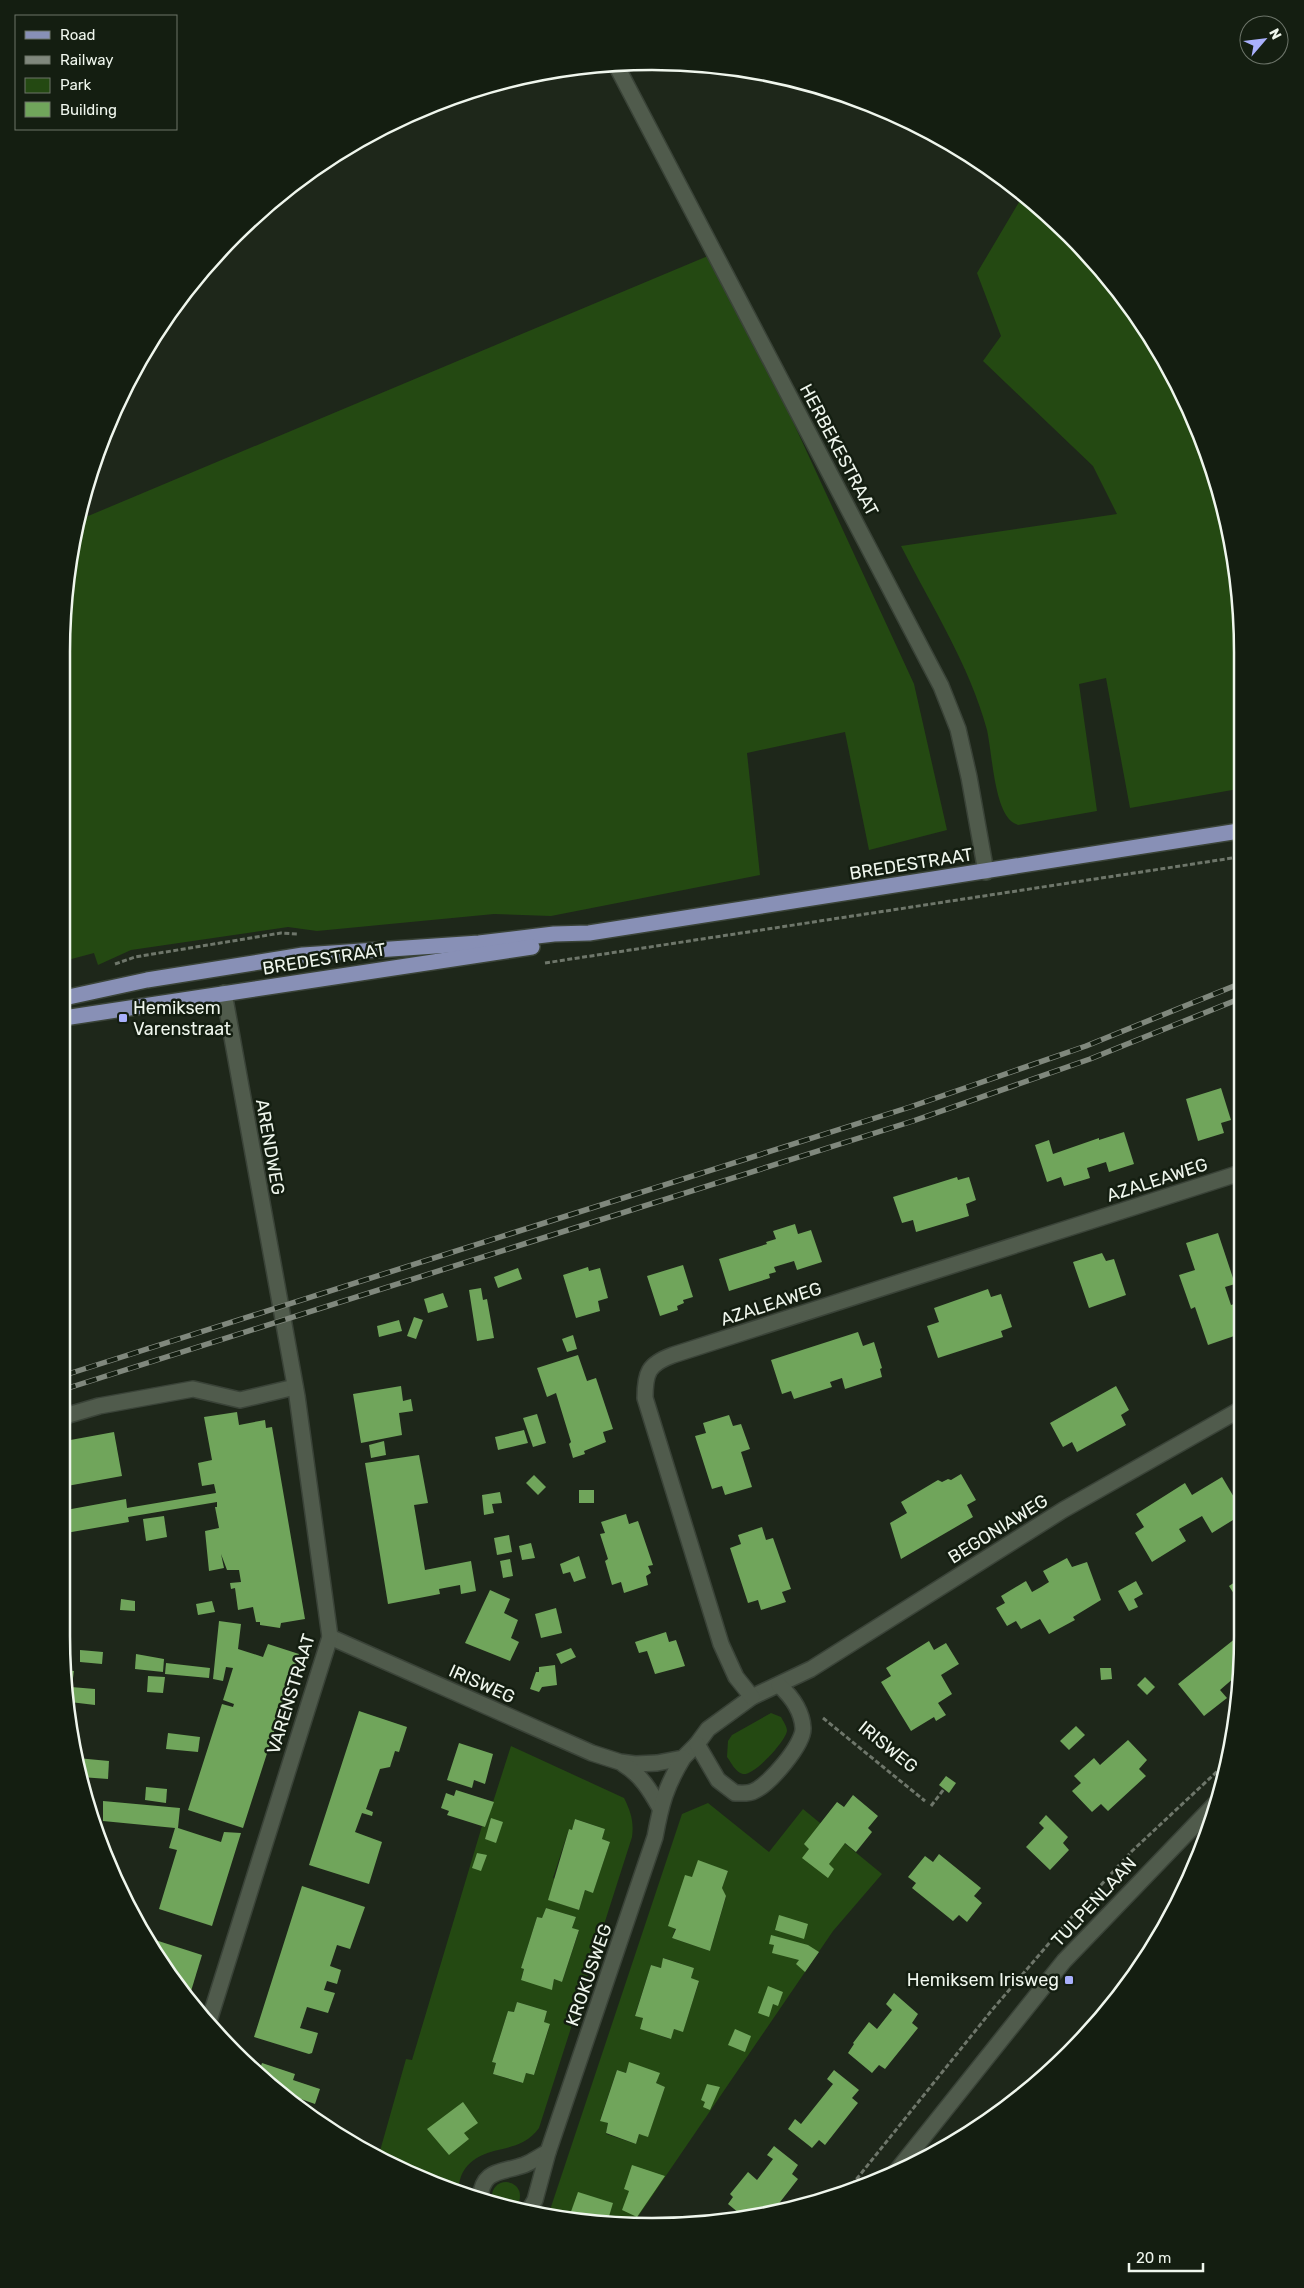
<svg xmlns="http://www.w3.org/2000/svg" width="1304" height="2288" font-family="Rubik,sans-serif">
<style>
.green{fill:#244912;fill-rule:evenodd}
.building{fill:#70a55b}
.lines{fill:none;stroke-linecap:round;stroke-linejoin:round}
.minor-casing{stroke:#3a4338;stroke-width:18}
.major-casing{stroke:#3a4338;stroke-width:18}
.path{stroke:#6e766a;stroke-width:3;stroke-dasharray:5 2.5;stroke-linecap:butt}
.minor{stroke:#505b4c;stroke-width:15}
.major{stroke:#8890b6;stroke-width:15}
.rail-casing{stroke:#80887d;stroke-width:5.5}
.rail{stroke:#141e11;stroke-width:4;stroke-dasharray:11;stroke-linecap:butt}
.poi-dot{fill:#a9b0fc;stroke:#141e11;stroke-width:2}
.labels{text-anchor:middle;stroke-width:5;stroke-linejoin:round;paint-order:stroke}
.street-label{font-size:18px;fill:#eff6ed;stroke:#141e11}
.poi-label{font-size:18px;fill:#eff6ed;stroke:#141e11;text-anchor:start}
.rim{fill:none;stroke:#eff6ed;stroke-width:2.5}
</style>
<rect width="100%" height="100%" fill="#1e271a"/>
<g class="green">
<path d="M1022,197l48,37 73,90 68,138 26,111 -6,1 7,33v182l-108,19 -24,-130 -27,6 18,127 -79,14c-2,-1 -7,-3 -9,-6 -15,-17 -17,-66 -22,-89 -17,-64 -56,-125 -86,-184l216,-32 -24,-48 -110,-105 18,-25 -24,-63z"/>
<polygon points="715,253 914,684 947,830 869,850 845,732 747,753 760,875 551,916 494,914 317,931 288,927 131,950 98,965 94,953 64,961 63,614 81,519"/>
<path d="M771,1713l10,4c2,4 6,9 6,14 -2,11 -33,45 -44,43 -8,-2 -12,-12 -16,-17l1,-16 4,-6z"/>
<path d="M511,1746l113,52c7,14 10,24 8,39l-93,291c-22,30 -57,13 -76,44 -3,5 -4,13 -6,19l-66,-25 -13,-8 28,-99 6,1 70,-234 3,1zM575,1819l30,10 -3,10 8,3 -17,50 -8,-2 -6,20 -30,-10 6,-21 -2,-1 16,-49 3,1zM546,1908l30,9 -4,11 7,3 -17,51 -8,-3 -2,10 -31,-10 3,-10 -3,-1 16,-51 5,1zM517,2002l30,9 -3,11 6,3 -16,50 -8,-2 -4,10 -29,-9 3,-11 -4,-1 16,-51 6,1z"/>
<path d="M708,1803l61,49 34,-43 79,65 -49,57 -200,293 -58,-2 -27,-6 134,-402zM698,1861l30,10 -6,17 4,9 -16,54 -38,-13zM664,1958l30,10 -3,10 8,4 -16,49 -9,-2 -4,10 -30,-10 3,-11 -8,-3 16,-50 10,3zM629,2063l30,10 -3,10 9,4 -17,49 -9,-2 -3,10 -30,-10 2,-11 -8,-3 17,-50 9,3z"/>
<circle cx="506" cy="2196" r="14"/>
</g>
<g class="building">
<polygon points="1221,1088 1231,1120 1221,1123 1224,1133 1198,1141 1186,1099"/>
<polygon points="1124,1132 1134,1164 1109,1172 1106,1162 1087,1168 1090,1178 1064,1186 1061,1177 1047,1182 1035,1145 1049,1140 1053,1154 1099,1138 1099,1140"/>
<polygon points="957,1177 958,1180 969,1177 976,1200 966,1204 969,1216 916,1232 913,1220 902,1223 893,1197"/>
<polygon points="795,1224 798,1234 811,1230 822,1262 797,1270 794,1261 774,1267 776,1272 769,1274 770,1278 729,1291 719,1259 767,1244 766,1242 776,1239 773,1231"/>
<polygon points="1218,1233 1235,1284 1225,1287 1231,1305 1240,1302 1240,1334 1208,1345 1195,1307 1191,1309 1179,1275 1195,1270 1186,1243"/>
<polygon points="1102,1253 1106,1261 1114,1259 1126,1295 1089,1308 1073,1262"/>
<polygon points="683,1265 693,1297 683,1300 684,1303 677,1306 678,1310 660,1316 647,1276"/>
<polygon points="588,1267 589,1271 600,1268 608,1298 598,1301 600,1311 576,1318 563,1275"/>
<polygon points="518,1268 522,1279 498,1288 494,1277"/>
<polygon points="481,1288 483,1300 487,1299 494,1338 477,1341 469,1290"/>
<polygon points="988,1289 991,1297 1001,1294 1012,1327 1001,1331 1003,1337 938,1358 927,1326 939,1322 934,1308"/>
<polygon points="443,1293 448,1307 428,1313 424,1299"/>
<polygon points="414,1317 423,1320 416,1339 407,1336"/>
<polygon points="399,1320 402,1331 379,1337 377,1326"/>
<polygon points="858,1332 863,1346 874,1342 882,1368 880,1369 882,1377 845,1389 842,1378 830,1382 832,1387 794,1399 791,1391 782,1394 771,1360"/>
<polygon points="573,1335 577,1349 567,1352 562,1339"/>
<polygon points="578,1355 587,1381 596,1378 613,1429 603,1432 606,1442 584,1451 585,1454 573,1458 569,1444 571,1442 556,1393 547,1397 537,1368"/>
<polygon points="401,1386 403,1401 411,1399 413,1411 399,1413 402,1435 361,1443 353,1394"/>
<polygon points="1116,1386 1129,1410 1121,1415 1126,1425 1077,1452 1072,1442 1063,1447 1050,1423"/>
<polygon points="237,1412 239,1425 265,1420 266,1428 272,1427 305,1619 281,1623 280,1628 260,1625 260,1622 256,1622 253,1607 238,1610 235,1588 231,1589 230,1583 241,1582 239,1570 227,1570 221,1554 224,1568 209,1571 205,1531 219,1528 215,1507 217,1507 217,1502 128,1517 129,1522 66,1533 66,1510 126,1499 127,1508 216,1493 214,1484 202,1486 198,1463 212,1460 204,1417"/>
<polygon points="537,1414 546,1443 533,1447 523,1418"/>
<polygon points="729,1415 733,1426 741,1424 750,1449 741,1452 752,1487 725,1495 722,1486 712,1489 695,1436 706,1433 703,1423"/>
<polygon points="524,1430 528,1443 498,1450 495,1437"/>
<polygon points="114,1432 122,1476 67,1486 65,1441"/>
<polygon points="384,1441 386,1455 371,1458 369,1445"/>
<polygon points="419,1455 428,1503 414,1505 425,1570 471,1561 476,1591 461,1594 460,1585 439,1589 440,1594 388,1604 365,1463"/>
<polygon points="961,1474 976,1500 967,1505 973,1517 901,1559 890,1523 907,1513 901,1502 938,1480 942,1482 948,1479 951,1480"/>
<polygon points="534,1475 546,1487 538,1495 526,1483"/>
<polygon points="1222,1477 1241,1509 1241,1515 1212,1533 1202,1516 1179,1529 1186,1541 1152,1562 1135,1533 1144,1527 1136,1514 1185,1483 1192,1495"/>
<rect x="579" y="1490" width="15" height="13"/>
<polygon points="500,1492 502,1503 492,1504 494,1513 484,1515 482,1495"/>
<polygon points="626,1514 629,1524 638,1521 653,1565 648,1566 651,1573 646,1576 648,1585 624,1593 621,1582 612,1585 605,1561 608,1559 600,1534 605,1533 601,1522"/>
<polygon points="164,1516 167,1537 146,1541 143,1519"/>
<polygon points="762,1527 766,1540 773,1538 791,1589 782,1592 786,1602 761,1610 758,1600 748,1603 730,1548 741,1544 738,1535"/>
<polygon points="509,1535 512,1552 497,1555 494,1538"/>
<polygon points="531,1543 535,1558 522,1560 519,1546"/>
<polygon points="579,1556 586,1578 574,1582 570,1572 563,1574 560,1564"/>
<polygon points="1067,1558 1072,1567 1087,1562 1101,1600 1073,1617 1075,1620 1049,1634 1040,1619 1021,1629 1016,1621 1007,1626 996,1608 1005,1603 1001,1596 1026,1581 1032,1592 1041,1587 1049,1582 1043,1571"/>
<polygon points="510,1559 513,1576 503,1578 500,1561"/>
<polygon points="1241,1578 1241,1605 1229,1586"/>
<polygon points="1136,1581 1143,1594 1134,1599 1138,1607 1129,1611 1118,1591"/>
<polygon points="490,1590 510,1599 504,1613 518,1620 511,1638 519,1642 510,1661 465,1643"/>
<polygon points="121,1599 135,1601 135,1611 120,1610"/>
<polygon points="212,1601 215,1612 198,1615 196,1604"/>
<polygon points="556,1608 562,1633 541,1638 535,1614"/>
<polygon points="219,1621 241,1624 238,1649 263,1657 268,1644 299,1654 243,1828 188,1810 222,1704 233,1707 234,1704 223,1700 233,1668 226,1667 223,1681 213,1679"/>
<polygon points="666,1632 669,1642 676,1640 685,1666 655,1674 647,1651 639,1653 635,1642"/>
<polygon points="1236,1638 1241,1645 1240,1683 1235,1677 1220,1690 1227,1698 1204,1716 1178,1684"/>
<polygon points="929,1641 934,1650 946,1643 959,1664 941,1675 952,1694 938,1703 946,1715 936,1721 934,1717 911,1731 881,1682 891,1676 886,1668"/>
<polygon points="571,1648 576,1657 561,1664 556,1654"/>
<polygon points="80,1650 103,1652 102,1664 80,1662"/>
<polygon points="136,1654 164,1659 163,1672 135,1669"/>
<polygon points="166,1663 210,1668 209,1678 165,1674"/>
<polygon points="555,1665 557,1685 542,1687 539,1692 530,1689 536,1672 539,1672 539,1667"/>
<polygon points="1100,1668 1111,1668 1112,1679 1101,1680"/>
<polygon points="66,1670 74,1671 72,1685 66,1684"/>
<polygon points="148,1676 165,1677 163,1693 147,1692"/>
<polygon points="1145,1677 1155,1687 1147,1695 1137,1685"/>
<polygon points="71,1687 95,1689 95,1705 70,1702"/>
<polygon points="359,1711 407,1727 399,1752 395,1751 390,1767 380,1769 366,1809 373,1812 372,1816 362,1813 355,1832 382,1842 369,1884 309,1865"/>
<polygon points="1076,1726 1085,1735 1069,1750 1060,1741"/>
<polygon points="168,1733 200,1737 198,1752 166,1749"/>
<polygon points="1128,1740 1147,1760 1139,1769 1146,1776 1108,1811 1101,1804 1092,1812 1072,1791 1081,1783 1074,1776 1094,1758 1100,1765"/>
<polygon points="459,1743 493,1754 485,1784 474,1780 472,1788 447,1780"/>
<polygon points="77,1758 109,1761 108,1779 81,1777"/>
<polygon points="946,1776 956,1783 949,1793 939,1785"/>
<polygon points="146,1787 167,1789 166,1803 145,1800"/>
<polygon points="456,1790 494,1802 485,1827 447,1815 449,1811 441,1808 446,1793 454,1796"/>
<polygon points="853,1795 878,1816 868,1828 872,1832 856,1852 845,1843 829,1864 834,1869 828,1878 802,1858 809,1849 804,1844 837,1802 844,1807"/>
<polygon points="103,1801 180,1808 178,1828 221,1842 224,1832 241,1833 212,1926 159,1909 177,1850 169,1848 175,1828 103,1821"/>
<polygon points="1046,1815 1068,1837 1063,1843 1069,1850 1050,1870 1026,1847 1044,1828 1039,1823"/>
<polygon points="491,1818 503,1822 496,1843 485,1839"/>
<polygon points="575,1819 605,1829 602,1839 610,1842 593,1893 585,1890 579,1910 548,1900 569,1829 572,1830"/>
<polygon points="477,1853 487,1855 481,1871 472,1868"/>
<polygon points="939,1854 981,1888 974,1896 982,1903 967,1922 959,1915 953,1921 912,1888 916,1883 908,1877 925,1856 933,1862"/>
<polygon points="698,1860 728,1871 722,1888 726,1896 710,1951 672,1938 676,1929 668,1926 685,1875 692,1877"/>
<polygon points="302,1886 365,1907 350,1949 337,1945 330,1966 341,1970 337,1984 327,1981 324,1990 335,1993 328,2013 307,2007 300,2028 318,2033 312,2053 309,2054 254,2037"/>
<polygon points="546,1908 576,1917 572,1928 579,1930 562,1982 554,1979 552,1990 521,1980 524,1969 521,1968 537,1917 542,1918"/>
<polygon points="779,1915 808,1924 804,1939 775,1930"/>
<polygon points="771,1935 808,1945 819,1952 805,1972 796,1964 799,1960 772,1953 774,1945 769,1944"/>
<polygon points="149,1938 202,1955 188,2001 183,1995"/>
<polygon points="663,1958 694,1968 691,1978 699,1981 683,2032 674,2029 671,2039 640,2029 643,2018 635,2016 651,1965 661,1968"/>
<polygon points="768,1986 783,1992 778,2006 773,2004 769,2017 758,2013"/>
<polygon points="894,1993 918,2014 912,2023 918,2028 885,2069 879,2065 872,2073 848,2053 854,2044 853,2043 869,2022 877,2029 892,2010 886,2004"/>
<polygon points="517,2002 547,2011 544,2022 550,2024 534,2075 526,2073 523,2083 493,2074 496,2063 492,2062 508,2011 514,2012"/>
<polygon points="735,2029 751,2036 745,2052 728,2045"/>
<polygon points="1086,2029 1090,2032 1068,2054 1067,2053"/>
<polygon points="629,2062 660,2073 656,2083 665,2087 648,2137 639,2134 636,2144 606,2133 608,2123 600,2121 617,2070 626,2073"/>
<polygon points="262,2063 295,2074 293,2080 320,2089 315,2104 298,2098 296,2104 258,2074"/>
<polygon points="834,2070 859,2090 852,2098 858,2103 825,2145 819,2140 812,2148 788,2129 795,2119 801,2124 833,2084 827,2079"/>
<polygon points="707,2084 720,2087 710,2110 703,2107 705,2102 701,2100"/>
<polygon points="463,2102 478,2123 464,2133 469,2139 449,2155 427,2129"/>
<polygon points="774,2146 798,2165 792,2174 798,2179 770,2215 745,2218 728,2204 733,2197 730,2194 748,2172 757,2180 773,2159 767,2155"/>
<polygon points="632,2165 665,2176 637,2217 622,2210 629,2191 624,2189"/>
<polygon points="578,2192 613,2203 607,2223 568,2220"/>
</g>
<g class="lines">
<defs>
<g id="minor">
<polyline points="615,63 941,686 958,729 969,777 986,872"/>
<polyline points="65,1416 99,1406 193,1389 240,1400 295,1387"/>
<polyline points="330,1637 592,1753 620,1762 635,1764 657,1763 683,1758 697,1744 708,1729 752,1697 811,1669 1063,1510 1241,1409"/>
<path d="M752,1697l-16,-20 -15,-33 -76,-246c0,-25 3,-34 28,-43l567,-182"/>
<path d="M697,1744l21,36 17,13c6,0 14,1 19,-2 15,-6 50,-47 49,-63 -1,-18 -12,-32 -24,-43"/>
<path d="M623,1764c18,11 27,26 37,44"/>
<polyline points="208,2024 330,1637 297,1396 224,993"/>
<polyline points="894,2174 1064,1961 1216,1803"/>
<path d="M480,2199c2,-30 21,-26 44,-34 8,-3 16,-9 24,-13"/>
<path d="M528,2212l7,-12 13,-48 107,-315c6,-33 11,-51 28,-79"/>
</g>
<g id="major">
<polyline points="64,998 147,980 303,955 479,943 554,934 589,933 1239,831"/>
<polyline points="64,1018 532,947"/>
</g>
</defs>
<use href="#minor" class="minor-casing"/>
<use href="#major" class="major-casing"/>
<g class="path">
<polyline points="545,963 1239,857"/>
<polyline points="115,964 135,957 281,933 298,934"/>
<polyline points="823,1718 925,1801"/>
<polyline points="931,1806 944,1789"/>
<polyline points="847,2191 992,2010 1069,1920 1132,1851 1224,1765"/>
</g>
<use href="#minor" class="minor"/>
<use href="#major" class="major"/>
<defs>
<g id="rail">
<polyline points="65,1375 910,1107 1086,1046 1239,984"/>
<polyline points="65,1389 913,1121 1090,1059 1239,999"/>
</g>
</defs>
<use href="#rail" class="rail-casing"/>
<use href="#rail" class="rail"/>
</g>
<g class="poi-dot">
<rect x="118" y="1013" width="10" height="10" rx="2.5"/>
<rect x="1064" y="1975" width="10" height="10" rx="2.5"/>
</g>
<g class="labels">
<g class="street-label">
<text transform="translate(839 450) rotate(62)" y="6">HERBEKESTRAAT</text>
<text transform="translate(911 864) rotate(-9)" y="6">BREDESTRAAT</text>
<text transform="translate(324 959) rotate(-9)" y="6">BREDESTRAAT</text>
<text transform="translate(270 1147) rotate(80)" y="6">ARENDWEG</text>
<text transform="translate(1157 1180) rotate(-18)" y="6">AZALEAWEG</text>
<text transform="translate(771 1304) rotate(-18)" y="6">AZALEAWEG</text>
<text transform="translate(998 1529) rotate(-32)" y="6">BEGONIAWEG</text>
<text transform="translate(482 1684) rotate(24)" y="6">IRISWEG</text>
<text transform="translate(291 1694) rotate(-73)" y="6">VARENSTRAAT</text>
<text transform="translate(888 1747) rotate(39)" y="6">IRISWEG</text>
<text transform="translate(1094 1902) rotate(-47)" y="6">TULPENLAAN</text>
<text transform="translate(589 1975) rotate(-71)" y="6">KROKUSWEG</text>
</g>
<g class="poi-label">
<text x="133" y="1014">Hemiksem<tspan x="133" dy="21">Varenstraat</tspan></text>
<text x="1059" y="1986" text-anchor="end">Hemiksem Irisweg</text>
</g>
</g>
<path d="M0 0H1304V2288H0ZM652 70H652A582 582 0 0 1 1234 652V1636A582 582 0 0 1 652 2218H652A582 582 0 0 1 70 1636V652A582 582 0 0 1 652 70Z" fill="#141e11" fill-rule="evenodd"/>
<path class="rim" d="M652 70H652A582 582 0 0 1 1234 652V1636A582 582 0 0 1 652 2218H652A582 582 0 0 1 70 1636V652A582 582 0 0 1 652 70Z"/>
<rect x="15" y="15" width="162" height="115" fill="#141e11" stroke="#6c7469"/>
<rect x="25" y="31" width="25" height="8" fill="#8890b6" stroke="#6c7469"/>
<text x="60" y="40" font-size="15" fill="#eff6ed">Road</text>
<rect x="25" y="56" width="25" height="8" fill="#80887d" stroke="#6c7469"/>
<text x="60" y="65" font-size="15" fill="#eff6ed">Railway</text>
<rect x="25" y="78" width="25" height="15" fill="#244912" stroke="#6c7469"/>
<text x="60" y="90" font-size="15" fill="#eff6ed">Park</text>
<rect x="25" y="102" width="25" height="15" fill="#70a55b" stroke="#6c7469"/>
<text x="60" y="115" font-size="15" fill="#eff6ed">Building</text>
<g transform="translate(1264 40) rotate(62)"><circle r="24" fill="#141e11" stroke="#6c7469"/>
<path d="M0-4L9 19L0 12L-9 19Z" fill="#a9b0fc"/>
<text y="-8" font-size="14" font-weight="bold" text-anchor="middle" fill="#eff6ed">N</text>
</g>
<path d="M1129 2263v8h74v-8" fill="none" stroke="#eff6ed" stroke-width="2.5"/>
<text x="1136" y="2263" font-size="15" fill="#eff6ed" stroke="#141e11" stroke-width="4" paint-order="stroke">20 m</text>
</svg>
